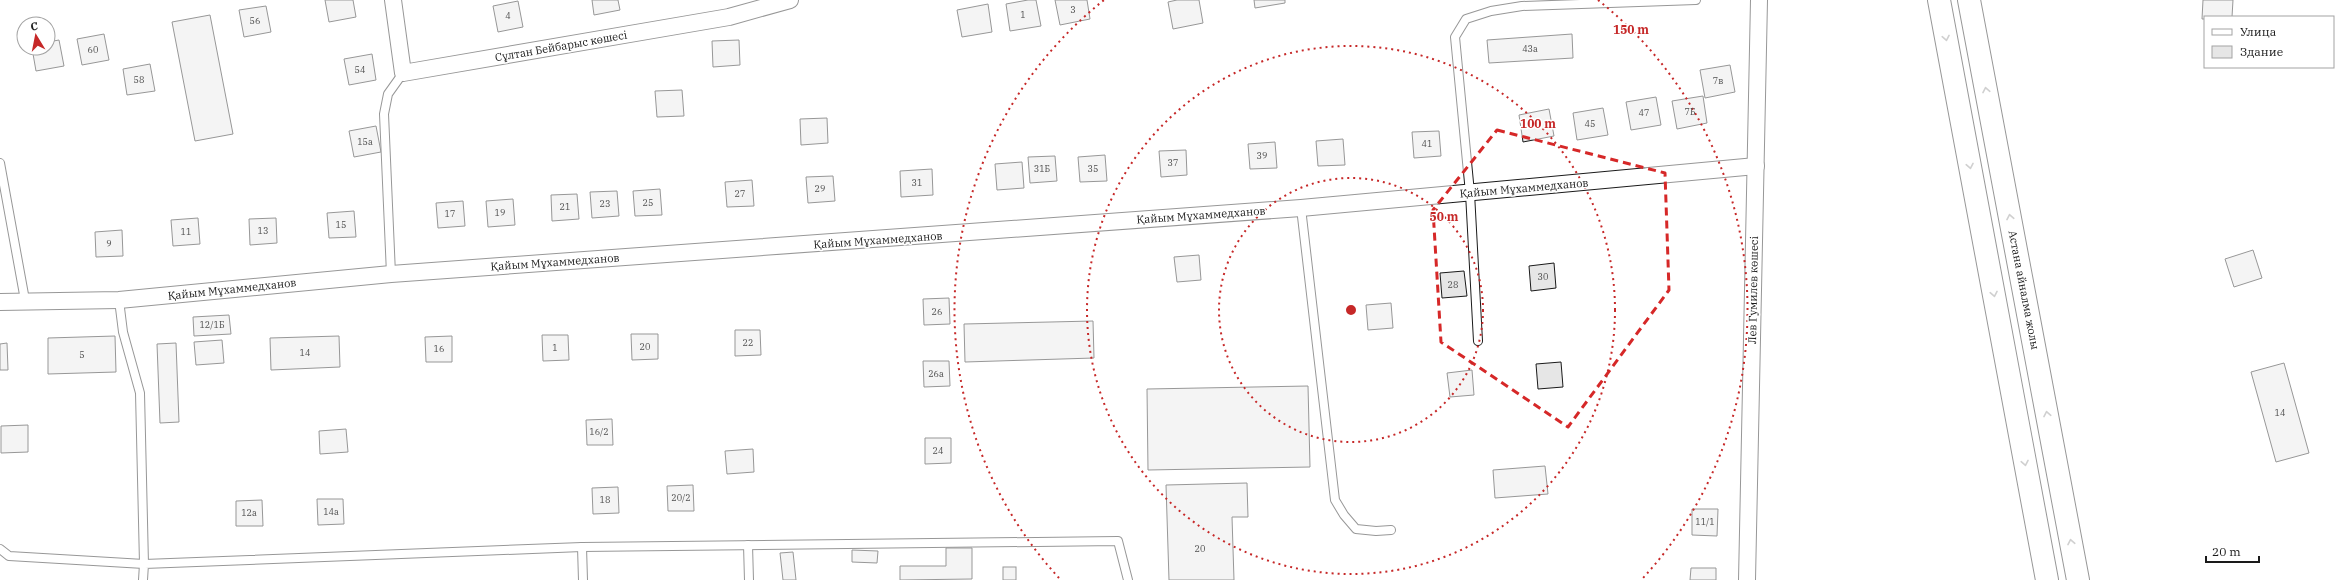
<svg xmlns="http://www.w3.org/2000/svg" width="2350" height="580" font-family="'IBM Plex Serif',serif">
<style>
.building{fill:#e6e6e6;stroke:#1a1a1a}
.lines{fill:none;stroke-linecap:round;stroke-linejoin:round}
.lane-casing{stroke:#1a1a1a;stroke-width:10}
.street-casing{stroke:#1a1a1a;stroke-width:18}
.highway-casing{stroke:#1a1a1a;stroke-width:24}
.lane{stroke:#fff;stroke-width:8}
.street{stroke:#fff;stroke-width:16}
.highway{stroke:#fff;stroke-width:22}
.oneway{stroke:#989898}
.marked{fill:none;stroke:#d62828;stroke-width:3;stroke-dasharray:8 5;stroke-linejoin:round}
.ring{fill:none;stroke:#c62828;stroke-width:2;stroke-dasharray:2 4}
.labels{text-anchor:middle;stroke-width:3;stroke-linejoin:round;paint-order:stroke}
.number-label{font-size:9px;fill:#4d4d4d}
.street-label{font-size:11px;fill:#1a1a1a;stroke:#fff}
.centre{fill:#c62828;stroke:#fff;stroke-width:2}
.ring-label{font-size:12px;text-anchor:middle;font-weight:bold;fill:#c62828;stroke:#fff;stroke-width:3;stroke-linejoin:round;paint-order:stroke}
</style>
<rect width="100%" height="100%" fill="#fff"/>
<g class="building">
<polygon points="325,0 353,0 356,17 329,22"/>
<polygon points="592,0 618,0 620,10 594,15"/>
<polygon points="1028,0 1036,0 1041,26 1010,31 1006,4"/>
<polygon points="1055,0 1087,0 1090,19 1060,25"/>
<polygon points="1177,0 1199,0 1203,23 1173,29 1168,2"/>
<polygon points="1254,0 1285,0 1285,3 1255,8"/>
<polygon points="2203,0 2233,0 2232,17 2205,17 2205,19 2202,19"/>
<polygon points="518,1 523,27 498,32 493,6"/>
<polygon points="988,4 992,32 962,37 957,10"/>
<polygon points="266,6 271,32 244,37 239,10"/>
<polygon points="210,15 233,134 195,141 172,22"/>
<polygon points="104,34 109,60 82,65 77,39"/>
<polygon points="1572,34 1573,58 1489,63 1487,40"/>
<polygon points="59,40 64,66 36,71 32,48 48,48 48,42"/>
<polygon points="739,40 740,65 713,67 712,41"/>
<polygon points="372,54 376,80 349,85 344,59"/>
<polygon points="150,64 155,91 127,95 123,69"/>
<polygon points="1730,65 1735,92 1705,98 1700,70"/>
<polygon points="682,90 684,116 657,117 655,91"/>
<polygon points="1703,96 1707,123 1677,129 1672,101"/>
<polygon points="1656,97 1661,125 1631,130 1626,102"/>
<polygon points="1603,108 1608,135 1577,140 1573,113"/>
<polygon points="1549,109 1554,136 1523,142 1519,115"/>
<polygon points="827,118 828,143 801,145 800,119"/>
<polygon points="376,126 381,152 354,157 349,131"/>
<polygon points="1439,131 1441,156 1414,158 1412,132"/>
<polygon points="1343,139 1345,165 1318,166 1316,141"/>
<polygon points="1275,142 1277,168 1250,169 1248,144"/>
<polygon points="1186,150 1187,175 1161,177 1159,151"/>
<polygon points="1105,155 1107,181 1080,182 1078,157"/>
<polygon points="1055,156 1057,181 1030,183 1028,157"/>
<polygon points="1022,162 1024,188 997,190 995,164"/>
<polygon points="932,169 933,195 901,197 900,171"/>
<polygon points="833,176 835,201 808,203 806,177"/>
<polygon points="752,180 754,206 727,207 725,182"/>
<polygon points="660,189 662,215 635,216 633,191"/>
<polygon points="617,191 619,216 592,218 590,192"/>
<polygon points="577,194 579,219 552,221 551,195"/>
<polygon points="513,199 515,225 488,227 486,201"/>
<polygon points="463,201 465,226 438,228 436,203"/>
<polygon points="354,211 356,237 329,238 327,213"/>
<polygon points="198,218 200,244 173,246 171,220"/>
<polygon points="276,218 277,243 250,245 249,219"/>
<polygon points="122,230 123,256 96,257 95,232"/>
<polygon points="2253,250 2262,278 2234,287 2225,259"/>
<polygon points="1199,255 1201,280 1177,282 1174,257"/>
<polygon points="1554,263 1556,288 1531,291 1529,266"/>
<polygon points="1464,271 1467,296 1442,298 1440,273"/>
<polygon points="949,298 950,324 924,325 923,299"/>
<polygon points="1391,303 1393,328 1368,330 1366,305"/>
<polygon points="229,315 231,334 194,336 193,317"/>
<polygon points="1093,321 1094,358 965,362 964,324"/>
<polygon points="735,330 760,330 761,355 735,356"/>
<polygon points="631,334 658,334 658,359 632,360"/>
<polygon points="542,335 568,335 569,360 543,361"/>
<polygon points="115,336 116,372 48,374 48,338"/>
<polygon points="339,336 340,367 271,370 270,338"/>
<polygon points="452,336 452,362 426,362 425,337"/>
<polygon points="222,340 224,363 196,365 194,342"/>
<polygon points="7,343 8,370 0,370 0,344"/>
<polygon points="176,343 179,422 160,423 157,344"/>
<polygon points="923,361 949,361 950,386 924,387"/>
<polygon points="1561,362 1563,387 1538,389 1536,364"/>
<polygon points="2284,363 2309,453 2276,462 2251,372"/>
<polygon points="1472,370 1474,395 1450,397 1447,373"/>
<polygon points="1308,386 1310,467 1148,470 1147,389"/>
<polygon points="612,419 613,445 587,445 586,420"/>
<polygon points="28,425 28,452 1,453 1,426"/>
<polygon points="346,429 348,452 320,454 319,431"/>
<polygon points="925,438 951,438 951,463 925,464"/>
<polygon points="753,449 754,472 727,474 725,451"/>
<polygon points="1545,466 1548,494 1495,498 1493,470"/>
<polygon points="1247,483 1248,517 1232,517 1234,580 1169,580 1166,485"/>
<polygon points="693,485 694,511 668,511 667,486"/>
<polygon points="618,487 619,513 593,514 592,488"/>
<polygon points="317,499 343,499 344,524 318,525"/>
<polygon points="262,500 263,526 236,526 236,501"/>
<polygon points="1692,509 1718,509 1717,536 1692,535"/>
<polygon points="946,548 972,548 972,579 900,580 900,566 946,566"/>
<polygon points="852,550 878,551 877,563 852,562"/>
<polygon points="793,552 796,580 783,580 780,553"/>
<rect x="1003" y="567" width="13" height="13"/>
<polygon points="1691,568 1716,568 1716,580 1690,580"/>
</g>
<g class="lines">
<defs>
<g id="lane">
<polyline points="0,163 25,300"/>
<polyline points="1301,208 1335,500 1344,515 1356,529 1376,531 1391,530"/>
<polyline points="391,274 384,114 388,94 403,73"/>
<polyline points="1478,341 1470,193 1455,37 1466,19 1491,11 1522,6 1696,0"/>
<polyline points="748,545 749,580"/>
<polyline points="582,547 583,580"/>
<polyline points="0,549 9,556 144,564 140,393 123,332 119,300"/>
<polyline points="143,580 144,564 582,547 1118,541 1128,580"/>
</g>
<g id="street">
<polyline points="393,0 403,73 729,17 790,0"/>
<polyline points="0,302 119,300 391,274 1301,208 1756,166"/>
<polyline points="1747,580 1759,0"/>
</g>
<g id="highway">
<polyline points="1939,0 2047,580"/>
<polyline points="1969,0 2078,580"/>
</g>
</defs>
<use href="#lane" class="lane-casing"/>
<use href="#street" class="street-casing"/>
<use href="#highway" class="highway-casing"/>
<use href="#lane" class="lane"/>
<use href="#street" class="street"/>
<use href="#highway" class="highway"/>
</g>
<defs><path id="oneway-chevron" d="M-2-3.5L2.5 0L-2 3.5" fill="none" stroke-width="1.6" stroke-linecap="round" stroke-linejoin="round"/></defs>
<g class="oneway">
<use href="#oneway-chevron" transform="translate(1946 38) rotate(79)"/>
<use href="#oneway-chevron" transform="translate(1986 90) rotate(-101)"/>
<use href="#oneway-chevron" transform="translate(1970 166) rotate(79)"/>
<use href="#oneway-chevron" transform="translate(2010 217) rotate(-101)"/>
<use href="#oneway-chevron" transform="translate(1994 294) rotate(79)"/>
<use href="#oneway-chevron" transform="translate(2047 414) rotate(-101)"/>
<use href="#oneway-chevron" transform="translate(2025 463) rotate(79)"/>
<use href="#oneway-chevron" transform="translate(2071 542) rotate(-101)"/>
</g>
<path d="M0 0H2350V580H0ZM1497,130l168,43 4,117 -101,137 -127,-85 -8,-132z" fill="#fff" fill-opacity=".55" fill-rule="evenodd"/>
<path class="marked" d="M1497,130l168,43 4,117 -101,137 -127,-85 -8,-132z"/>
<g class="ring">
<circle cx="1351" cy="310" r="132"/>
<circle cx="1351" cy="310" r="264"/>
<path d="M1059 578A396 396 0 0 1 1104 0M1598 0A396 396 0 0 1 1643 578"/>
</g>
<g class="labels">
<g class="number-label">
<text x="1073" y="13">3</text>
<text x="1023" y="18">1</text>
<text x="508" y="19">4</text>
<text x="255" y="24">56</text>
<text x="1530" y="52">43а</text>
<text x="93" y="53">60</text>
<text x="360" y="73">54</text>
<text x="139" y="83">58</text>
<text x="1718" y="84">7в</text>
<text x="1690" y="115">7Б</text>
<text x="1644" y="116">47</text>
<text x="1590" y="127">45</text>
<text x="365" y="145">15а</text>
<text x="1427" y="147">41</text>
<text x="1262" y="159">39</text>
<text x="1173" y="166">37</text>
<text x="1042" y="172">31Б</text>
<text x="1093" y="172">35</text>
<text x="917" y="186">31</text>
<text x="820" y="192">29</text>
<text x="740" y="197">27</text>
<text x="648" y="206">25</text>
<text x="605" y="207">23</text>
<text x="565" y="210">21</text>
<text x="500" y="216">19</text>
<text x="450" y="217">17</text>
<text x="341" y="228">15</text>
<text x="263" y="234">13</text>
<text x="186" y="235">11</text>
<text x="109" y="247">9</text>
<text x="1543" y="280">30</text>
<text x="1453" y="288">28</text>
<text x="937" y="315">26</text>
<text x="212" y="328">12/1Б</text>
<text x="748" y="346">22</text>
<text x="645" y="350">20</text>
<text x="555" y="351">1</text>
<text x="439" y="352">16</text>
<text x="305" y="356">14</text>
<text x="82" y="358">5</text>
<text x="936" y="377">26а</text>
<text x="2280" y="416">14</text>
<text x="599" y="435">16/2</text>
<text x="938" y="454">24</text>
<text x="681" y="501">20/2</text>
<text x="605" y="503">18</text>
<text x="331" y="515">14а</text>
<text x="249" y="516">12а</text>
<text x="1705" y="525">11/1</text>
<text x="1200" y="552">20</text>
</g>
<g class="street-label">
<text transform="translate(561 46) rotate(-10)" y="4">Сұлтан Бейбарыс көшесі</text>
<text transform="translate(1524 188) rotate(-5)" y="4">Қайым Мұхаммедханов</text>
<text transform="translate(1201 215) rotate(-4)" y="4">Қайым Мұхаммедханов</text>
<text transform="translate(878 240) rotate(-4)" y="4">Қайым Мұхаммедханов</text>
<text transform="translate(555 262) rotate(-4)" y="4">Қайым Мұхаммедханов</text>
<text transform="translate(232 289) rotate(-6)" y="4">Қайым Мұхаммедханов</text>
<text transform="translate(1753 290) rotate(-89)" y="4">Лев Гумилев көшесі</text>
<text transform="translate(2024 290) rotate(79)" y="4">Астана айналма жолы</text>
</g>
</g>
<circle cx="1351" cy="310" r="6" class="centre"/>
<g class="ring-label">
<text x="1631" y="34">150 m</text>
<text x="1538" y="128">100 m</text>
<text x="1444" y="221">50 m</text>
</g>
<rect x="2204" y="16" width="130" height="52" fill="#ffffff" stroke="#a3a3a3"/>
<rect x="2212" y="29" width="20" height="6" fill="#ffffff" stroke="#a3a3a3"/>
<text x="2240" y="36" font-size="12" fill="#1a1a1a">Улица</text>
<rect x="2212" y="46" width="20" height="12" fill="#e6e6e6" stroke="#a3a3a3"/>
<text x="2240" y="56" font-size="12" fill="#1a1a1a">Здание</text>
<g transform="translate(36 36) rotate(350)"><circle r="19" fill="#ffffff" stroke="#a3a3a3"/>
<path d="M0-3L7 15L0 10L-7 15Z" fill="#c62828"/>
<text y="-6" font-size="11" font-weight="bold" text-anchor="middle" fill="#1a1a1a">С</text>
</g>
<path d="M2206 556v6h53v-6" fill="none" stroke="#1a1a1a" stroke-width="2"/>
<text x="2212" y="556" font-size="12" fill="#1a1a1a" stroke="#ffffff" stroke-width="3" paint-order="stroke">20 m</text>
</svg>
